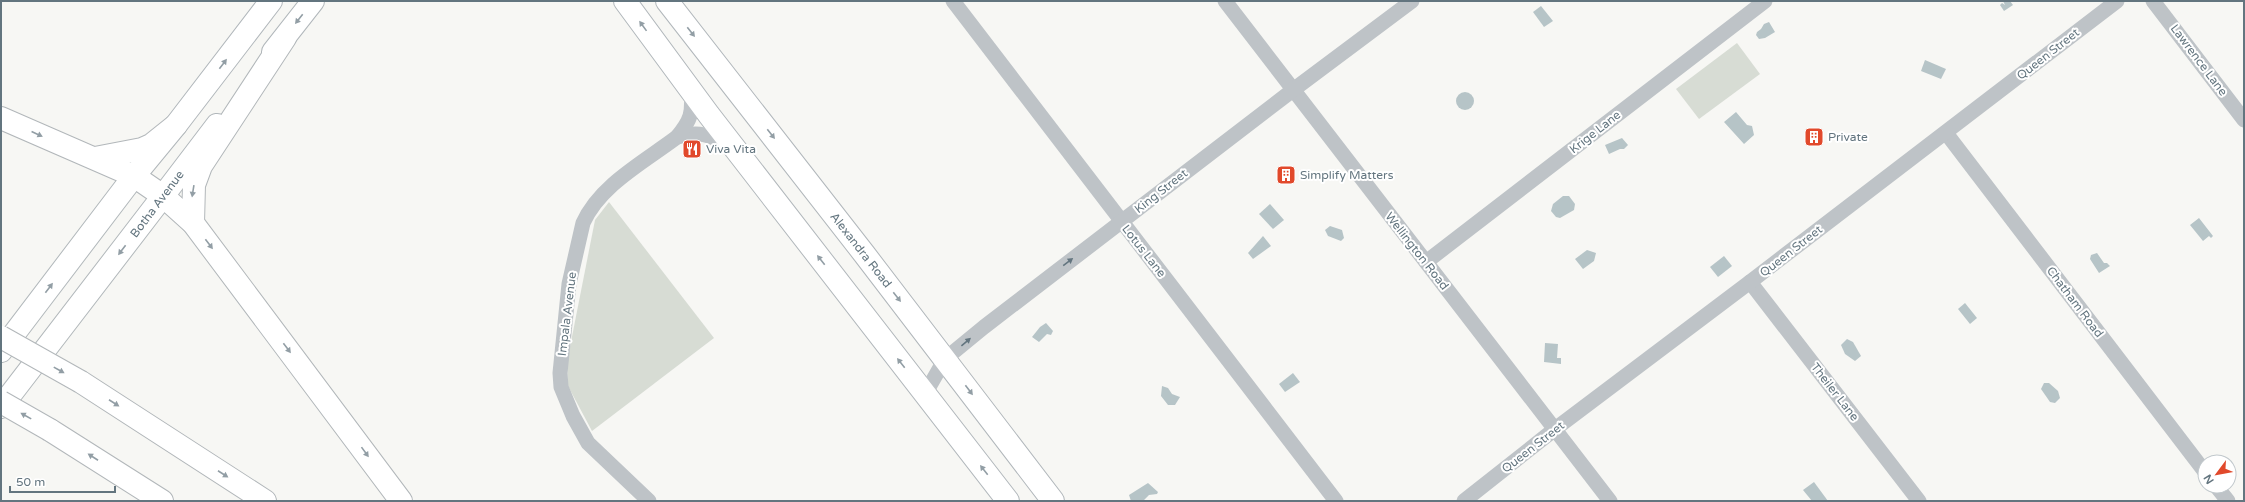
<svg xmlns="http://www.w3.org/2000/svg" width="2245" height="502" font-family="'Varela Round',sans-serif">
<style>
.green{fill:#d7dcd4}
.water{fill:#b6c4c7}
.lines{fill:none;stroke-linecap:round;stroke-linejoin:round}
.secondary-casing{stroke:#b1b7bb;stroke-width:24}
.primary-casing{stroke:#b2b8bb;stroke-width:24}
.highway-casing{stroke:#b2b7ba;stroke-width:24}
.street{stroke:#bec3c7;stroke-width:15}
.secondary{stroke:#fff;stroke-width:22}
.primary{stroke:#fff;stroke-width:22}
.highway{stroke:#fff;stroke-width:22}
.highway-bridge-casing{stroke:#b2b7ba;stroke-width:24;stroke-linecap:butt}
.highway-bridge{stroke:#fff;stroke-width:22}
.oneway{fill:#929ea5}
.oneway2{fill:#63757f}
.labels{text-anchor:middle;stroke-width:4;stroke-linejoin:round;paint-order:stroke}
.street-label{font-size:12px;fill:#63757f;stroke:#fff}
.poi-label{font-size:12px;fill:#63757f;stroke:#fff;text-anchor:start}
</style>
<rect width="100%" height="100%" fill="#f7f7f4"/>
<g class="green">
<polygon points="1737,43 1760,74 1699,119 1676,89"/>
<polygon points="609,202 714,338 592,431 568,386 567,362 595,220"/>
</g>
<g class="water">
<polygon points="2003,1 2010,1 2013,5 2004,11 2000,5 2002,3 2005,5"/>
<polygon points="1541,6 1553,21 1544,27 1533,12"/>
<polygon points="1769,22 1775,32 1765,38 1759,39 1756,35 1757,32 1761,29 1764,24"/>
<polygon points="1925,60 1946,69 1941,79 1921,71"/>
<circle cx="1465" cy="101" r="9"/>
<polygon points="1736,112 1747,125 1752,126 1754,135 1744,144 1724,122"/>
<polygon points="1622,138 1628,145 1624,149 1620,149 1609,154 1605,145"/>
<polygon points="1563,196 1569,196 1575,204 1574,210 1560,218 1556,217 1551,211 1553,204"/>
<polygon points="1270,204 1284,220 1273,229 1259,214"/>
<polygon points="2199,218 2213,236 2211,238 2209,236 2203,241 2190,225"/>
<polygon points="1330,226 1342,230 1344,238 1341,241 1328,236 1325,230"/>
<polygon points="1263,236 1271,246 1253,259 1248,253"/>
<polygon points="1587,250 1596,253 1594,261 1583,269 1575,259"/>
<polygon points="2097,253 2104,263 2107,263 2110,266 2099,273 2090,259 2091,255"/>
<polygon points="1724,256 1732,266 1718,277 1710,267"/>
<polygon points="1965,303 1977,318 1970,324 1958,309"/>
<polygon points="1046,323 1053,331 1051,335 1047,334 1039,342 1032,337 1040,327"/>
<polygon points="1847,339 1853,342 1861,356 1855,361 1845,354 1841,345"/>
<polygon points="1545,343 1558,344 1557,358 1561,358 1561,364 1544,362"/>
<polygon points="1293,373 1300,382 1285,392 1279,384"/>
<polygon points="2044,383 2049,383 2058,391 2060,398 2055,403 2050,402 2041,389"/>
<polygon points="1162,386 1168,388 1172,394 1180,397 1175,405 1168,405 1161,396"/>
<polygon points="1814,482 1828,501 1812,501 1803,490"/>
<polygon points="1148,483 1158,492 1157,494 1149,495 1143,501 1131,501 1129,495"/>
</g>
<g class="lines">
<defs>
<g id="secondary">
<polyline points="625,1 709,115 1008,501"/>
<polyline points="667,1 865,255 1053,501"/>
<polyline points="273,52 313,1"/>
<polyline points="134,176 176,125 271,1"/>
<polyline points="163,196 217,125"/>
</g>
<g id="primary">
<polyline points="1,351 134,176"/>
<polyline points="1,407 163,196"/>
</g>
<g id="highway">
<polyline points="1,118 134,176 163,196 193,223 401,501"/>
<polyline points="95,158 142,149 151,145 176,125"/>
<polyline points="193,223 194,185 201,166 285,38"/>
<polyline points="81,382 265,501"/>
<polyline points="50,430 162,501"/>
</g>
</defs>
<use href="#secondary" class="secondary-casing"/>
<use href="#primary" class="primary-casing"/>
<use href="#highway" class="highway-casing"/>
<g class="street">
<polyline points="953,1 1336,501"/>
<polyline points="1225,1 1610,501"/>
<polyline points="2153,1 2244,120"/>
<polyline points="1946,133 2205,472"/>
<path d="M677,137c21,-6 33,-3 51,9"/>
<polyline points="1426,262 1765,1"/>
<polyline points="1750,282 1919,501"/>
<polyline points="925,394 945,359 984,327 1293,90 1412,1"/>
<polyline points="2216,486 2228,501"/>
<path d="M649,501l-61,-58 -15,-27 -12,-29 -1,-14 9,-89 14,-61c17,-38 61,-61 94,-86 14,-17 16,-24 14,-46"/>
<polyline points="1464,501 1555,429 1750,282 2117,1"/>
</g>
<use href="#secondary" class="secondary"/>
<use href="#primary" class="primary"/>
<use href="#highway" class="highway"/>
<defs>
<g id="highway-bridge">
<polyline points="1,337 81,382"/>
<polyline points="1,402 50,430"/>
</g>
</defs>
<use href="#highway-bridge" class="highway-bridge-casing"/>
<use href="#highway-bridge" class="highway-bridge"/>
</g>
<defs><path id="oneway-solid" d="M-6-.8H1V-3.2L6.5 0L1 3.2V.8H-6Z"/></defs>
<g class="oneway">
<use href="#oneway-solid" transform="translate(299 19) rotate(128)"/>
<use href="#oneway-solid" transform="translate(643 26) rotate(-126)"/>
<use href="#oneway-solid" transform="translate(691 32) rotate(52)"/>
<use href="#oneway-solid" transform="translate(223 64) rotate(-53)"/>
<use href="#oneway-solid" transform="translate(37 134) rotate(25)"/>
<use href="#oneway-solid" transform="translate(771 134) rotate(52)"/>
<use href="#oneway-solid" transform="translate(193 191) rotate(99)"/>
<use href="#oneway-solid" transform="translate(209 244) rotate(53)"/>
<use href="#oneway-solid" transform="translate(122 250) rotate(127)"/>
<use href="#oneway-solid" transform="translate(821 260) rotate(-128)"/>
<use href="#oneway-solid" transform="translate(49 288) rotate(-53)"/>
<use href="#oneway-solid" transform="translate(897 297) rotate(52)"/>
<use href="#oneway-solid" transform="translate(287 348) rotate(53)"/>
<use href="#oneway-solid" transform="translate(901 363) rotate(-128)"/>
<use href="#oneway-solid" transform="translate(59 370) rotate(29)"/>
<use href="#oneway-solid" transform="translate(969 390) rotate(53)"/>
<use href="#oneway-solid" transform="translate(114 403) rotate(33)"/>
<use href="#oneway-solid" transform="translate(26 416) rotate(-151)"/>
<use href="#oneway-solid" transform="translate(365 452) rotate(54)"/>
<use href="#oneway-solid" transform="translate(93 457) rotate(-147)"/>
<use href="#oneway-solid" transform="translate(984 470) rotate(-128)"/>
<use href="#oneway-solid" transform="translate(223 474) rotate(33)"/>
</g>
<g class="oneway2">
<use href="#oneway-solid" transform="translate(1068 262) rotate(-37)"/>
<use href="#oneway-solid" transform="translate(966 342) rotate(-40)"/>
</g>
<defs>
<symbol id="building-square" viewBox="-11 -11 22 22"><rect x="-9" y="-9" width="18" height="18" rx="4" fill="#e1492b" stroke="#fff"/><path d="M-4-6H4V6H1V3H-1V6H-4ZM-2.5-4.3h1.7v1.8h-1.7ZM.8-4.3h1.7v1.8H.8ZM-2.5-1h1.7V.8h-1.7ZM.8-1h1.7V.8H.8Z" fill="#fff"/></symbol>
<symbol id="restaurant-square" viewBox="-11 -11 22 22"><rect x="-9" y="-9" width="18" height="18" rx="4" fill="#e1492b" stroke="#fff"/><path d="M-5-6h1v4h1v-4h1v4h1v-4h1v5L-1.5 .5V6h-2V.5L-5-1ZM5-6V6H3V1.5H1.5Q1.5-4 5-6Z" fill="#fff"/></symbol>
</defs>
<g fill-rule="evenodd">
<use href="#building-square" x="1803" y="126" width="22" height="22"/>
<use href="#restaurant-square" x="681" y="138" width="22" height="22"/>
<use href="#building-square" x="1275" y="164" width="22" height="22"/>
</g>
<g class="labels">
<g class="street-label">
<text transform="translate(2048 54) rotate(-38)" y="4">Queen Street</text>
<text transform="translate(2199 60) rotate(53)" y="4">Lawrence Lane</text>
<text transform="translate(1595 132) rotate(-38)" y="4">Krige Lane</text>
<text transform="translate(1161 191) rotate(-38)" y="4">King Street</text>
<text transform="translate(157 204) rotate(-53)" y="4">Botha Avenue</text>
<text transform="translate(861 250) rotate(52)" y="4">Alexandra Road</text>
<text transform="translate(1144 251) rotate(52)" y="4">Lotus Lane</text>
<text transform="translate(1417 251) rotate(52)" y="4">Wellington Road</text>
<text transform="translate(1791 251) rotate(-38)" y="4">Queen Street</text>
<text transform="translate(2075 302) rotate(53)" y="4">Chatham Road</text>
<text transform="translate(567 314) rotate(-83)" y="4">Impala Avenue</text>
<text transform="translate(1835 392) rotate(52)" y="4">Theiler Lane</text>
<text transform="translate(1533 447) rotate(-38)" y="4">Queen Street</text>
</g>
<g class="poi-label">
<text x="1828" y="141">Private</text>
<text x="706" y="153">Viva Vita</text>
<text x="1300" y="179">Simplify Matters</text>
</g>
</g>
<rect width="2245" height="502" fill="none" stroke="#63757f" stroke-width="4"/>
<g transform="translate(2217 474) rotate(238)"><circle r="19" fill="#ffffff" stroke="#c1c8cc"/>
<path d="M0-3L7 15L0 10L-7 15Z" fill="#e1492b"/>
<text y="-6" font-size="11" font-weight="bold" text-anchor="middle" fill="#63757f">N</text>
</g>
<path d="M10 486v6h105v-6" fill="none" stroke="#63757f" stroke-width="2"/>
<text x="16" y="486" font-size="12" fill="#63757f" stroke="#ffffff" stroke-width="3" paint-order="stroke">50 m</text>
</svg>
